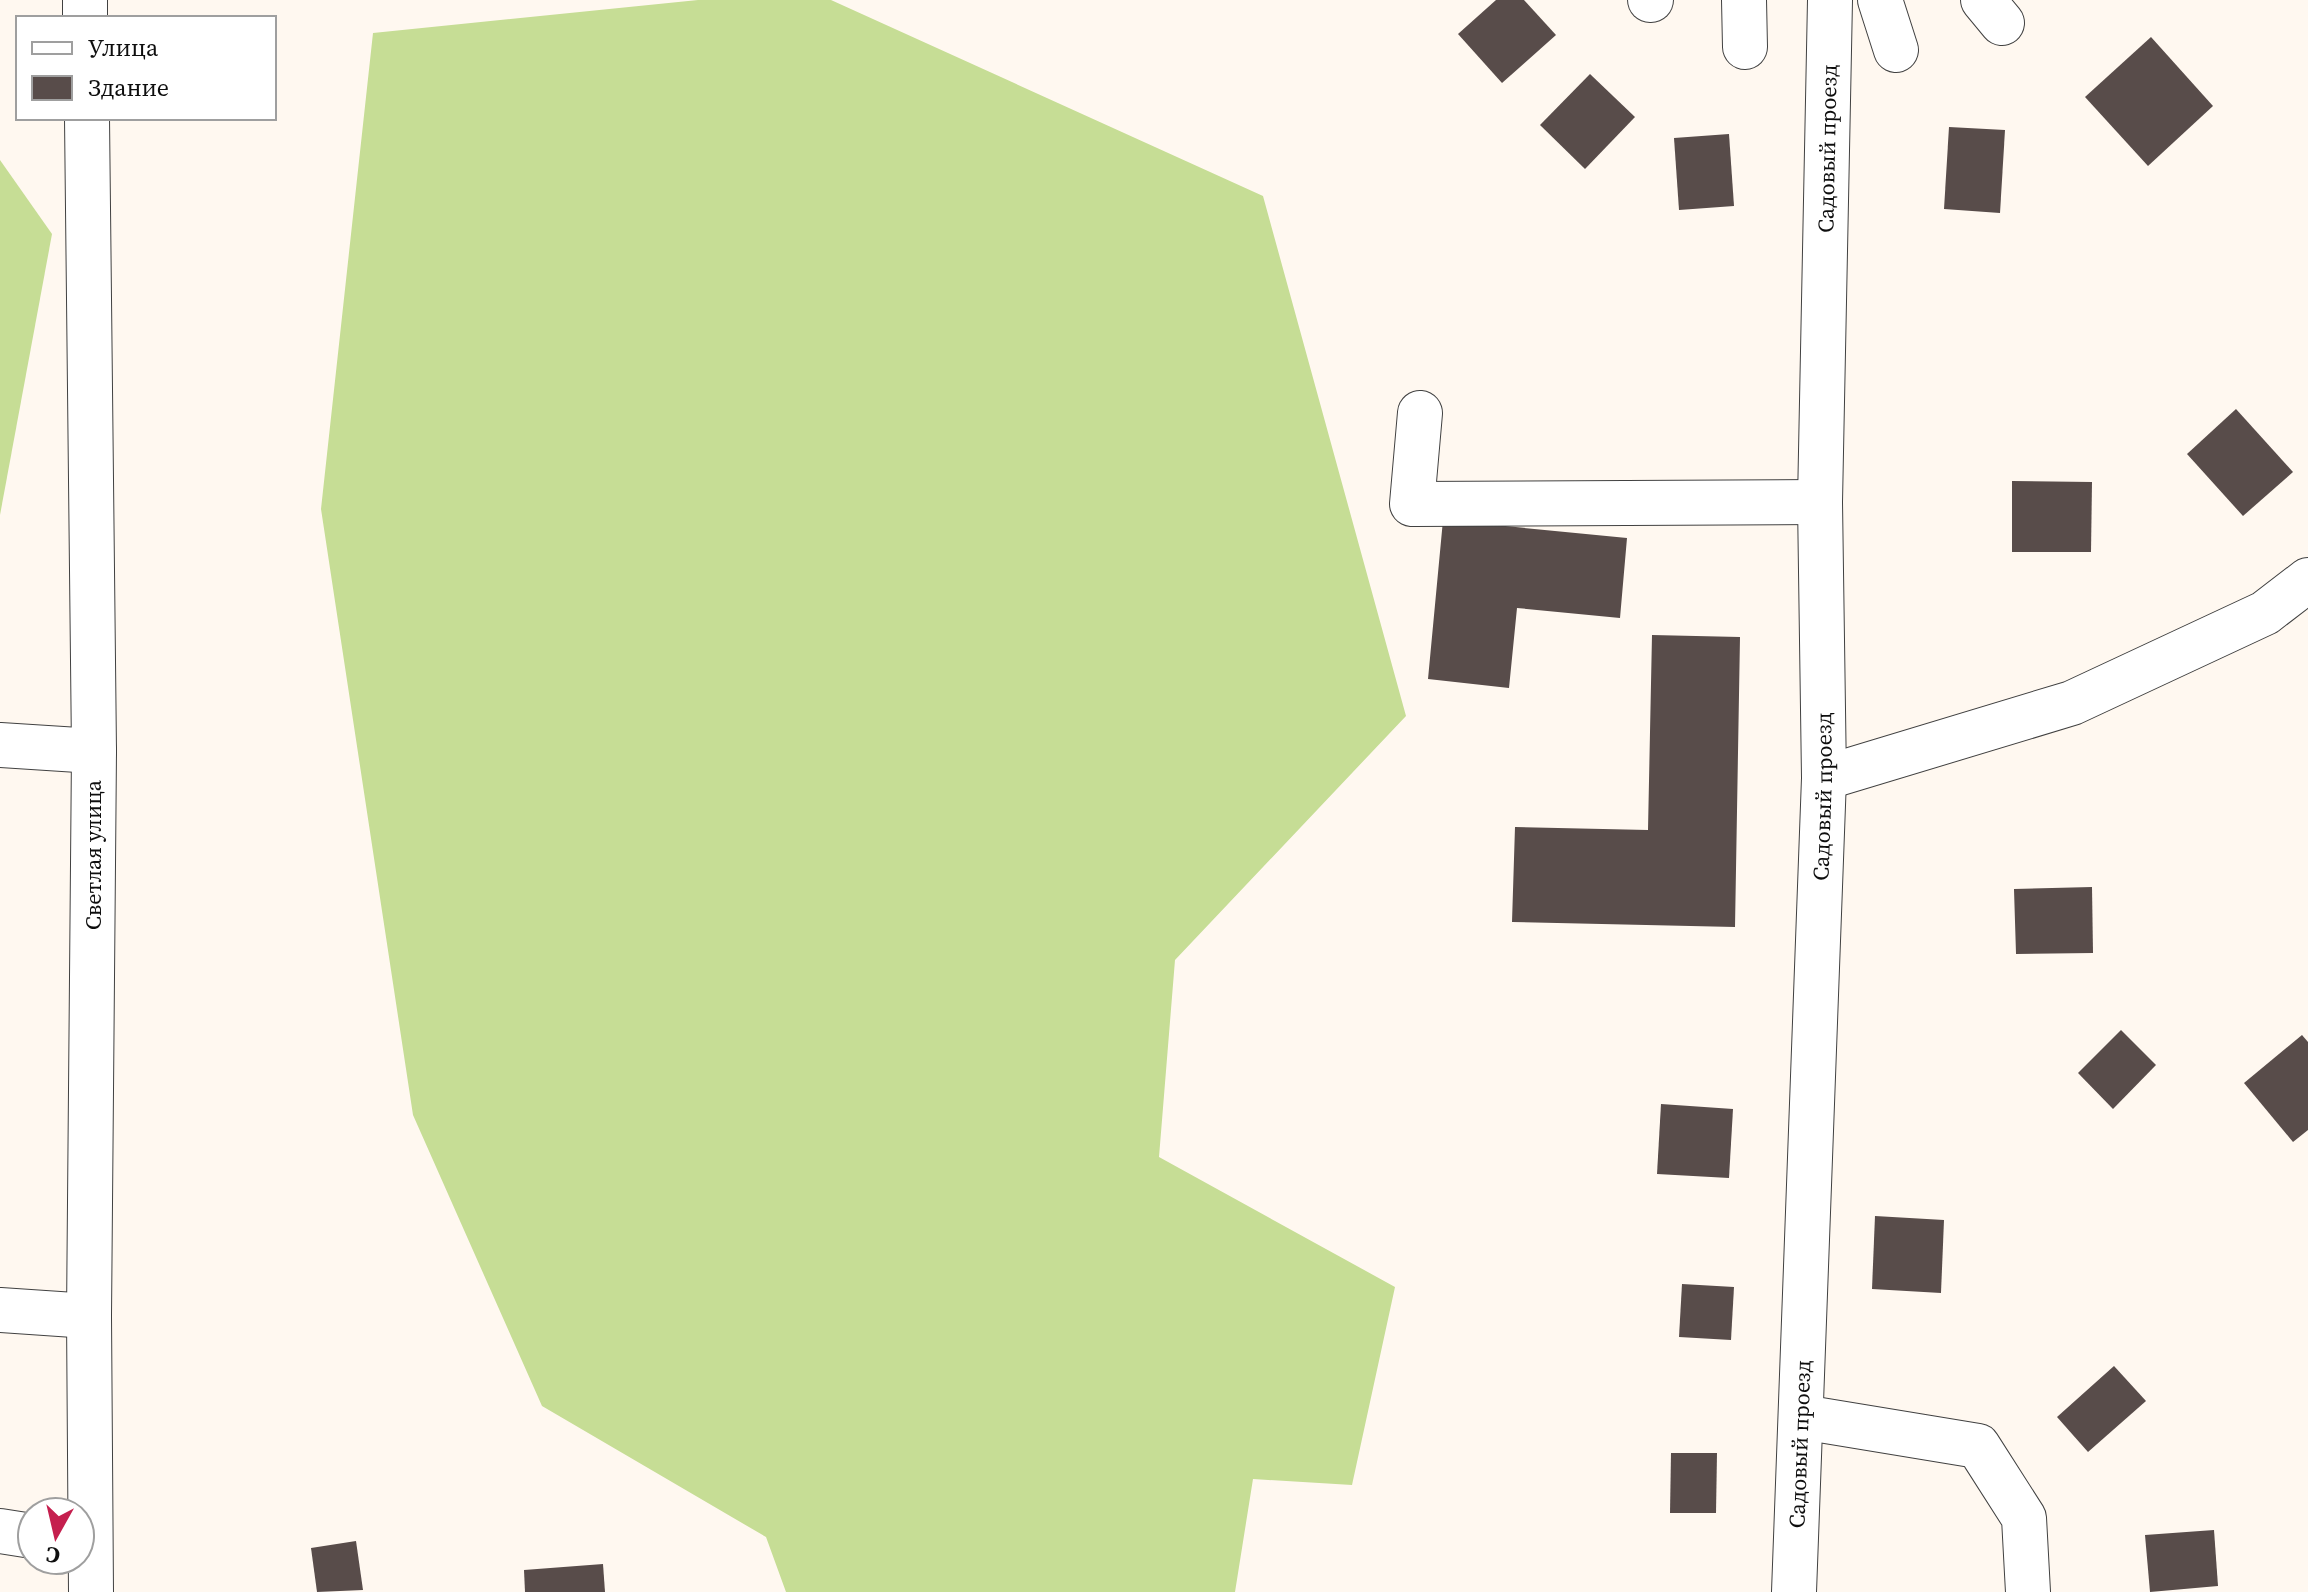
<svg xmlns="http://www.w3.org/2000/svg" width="2308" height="1592" font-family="'Source Serif 4',serif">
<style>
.forest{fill:#c6dd95}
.building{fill:#584c4a}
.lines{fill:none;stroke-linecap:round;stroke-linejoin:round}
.minor-casing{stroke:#414141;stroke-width:46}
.minor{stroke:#fff;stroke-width:44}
.labels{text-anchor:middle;stroke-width:8;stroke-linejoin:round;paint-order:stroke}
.street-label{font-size:22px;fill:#0e0e0e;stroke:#fff}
</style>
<rect width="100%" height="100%" fill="#fff8f0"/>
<g class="forest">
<polygon points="698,0 831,0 1263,196 1406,716 1175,960 1159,1157 1395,1287 1352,1485 1253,1479 1235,1592 786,1592 766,1537 542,1406 413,1115 321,509 373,33"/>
<polygon points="0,160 52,234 0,515"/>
</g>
<g class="building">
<polygon points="1496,0 1524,0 1556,35 1502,83 1458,34"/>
<polygon points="2151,37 2213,106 2148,166 2085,97"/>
<polygon points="1590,74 1635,117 1585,169 1540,125"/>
<polygon points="1949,127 2005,130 2000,213 1944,209"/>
<polygon points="1729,134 1734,206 1679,210 1674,138"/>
<polygon points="2236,409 2293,472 2243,516 2187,454"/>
<polygon points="2012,481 2092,482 2091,552 2012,552"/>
<polygon points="1443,520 1627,538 1620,618 1517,608 1509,688 1428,679"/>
<polygon points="1652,635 1740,637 1735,927 1512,922 1515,827 1648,830"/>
<polygon points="2092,887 2093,953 2016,954 2014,889"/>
<polygon points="2121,1030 2156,1065 2113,1109 2078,1073"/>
<polygon points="2302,1035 2308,1042 2308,1130 2293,1142 2244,1083"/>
<polygon points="1661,1104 1733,1109 1729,1178 1657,1174"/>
<polygon points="1875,1216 1944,1220 1941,1293 1872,1289"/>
<polygon points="1682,1284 1734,1287 1731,1340 1679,1337"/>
<polygon points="2114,1366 2146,1401 2088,1452 2057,1417"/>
<polygon points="1671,1453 1717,1453 1716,1513 1670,1513"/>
<polygon points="2214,1530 2218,1586 2150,1592 2145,1535"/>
<polygon points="356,1541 363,1590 317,1592 311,1548"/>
<polygon points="603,1564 605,1592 525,1592 524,1570"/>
</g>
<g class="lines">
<defs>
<g id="minor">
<polyline points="85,0 85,18"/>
<polyline points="1650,0 1651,0"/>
<polyline points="1744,0 1745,47"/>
<polyline points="1880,0 1896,50"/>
<polyline points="1983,0 2002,23"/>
<polyline points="87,118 94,751 89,1316 91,1592"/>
<polyline points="1420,413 1412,504 1820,502"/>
<polyline points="0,745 94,751"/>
<polyline points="1824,778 2072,703 2265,613 2308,580"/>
<polyline points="0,1310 89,1316"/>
<polyline points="1802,1417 1978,1446 2024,1518 2028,1592"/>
<polyline points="0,1531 32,1536"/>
<path id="s1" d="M1794,1592l30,-814 -4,-276 10,-502"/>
</g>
</defs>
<use href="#minor" class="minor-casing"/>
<use href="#minor" class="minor"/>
</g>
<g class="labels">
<g class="street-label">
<text dy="8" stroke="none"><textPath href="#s1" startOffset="1444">Садовый проезд</textPath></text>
<text dy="8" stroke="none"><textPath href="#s1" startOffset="796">Садовый проезд</textPath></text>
<text transform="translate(93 855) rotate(-90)" y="8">Светлая улица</text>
<text dy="8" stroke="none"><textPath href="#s1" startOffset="148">Садовый проезд</textPath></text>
</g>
</g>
<rect x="16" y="16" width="260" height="104" fill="#ffffff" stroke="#9f9f9f" stroke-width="2"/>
<rect x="32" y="42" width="40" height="12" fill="#ffffff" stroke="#9f9f9f" stroke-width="2"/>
<text x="88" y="56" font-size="24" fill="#0e0e0e">Улица</text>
<rect x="32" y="76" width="40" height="24" fill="#584c4a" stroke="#9f9f9f" stroke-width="2"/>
<text x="88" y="96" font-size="24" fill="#0e0e0e">Здание</text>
<g transform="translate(56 1536) rotate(188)"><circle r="38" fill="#ffffff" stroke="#9f9f9f" stroke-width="2"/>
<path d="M0-6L14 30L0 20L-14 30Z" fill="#c51f4e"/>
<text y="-12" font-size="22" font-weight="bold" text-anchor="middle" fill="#0e0e0e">С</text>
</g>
</svg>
